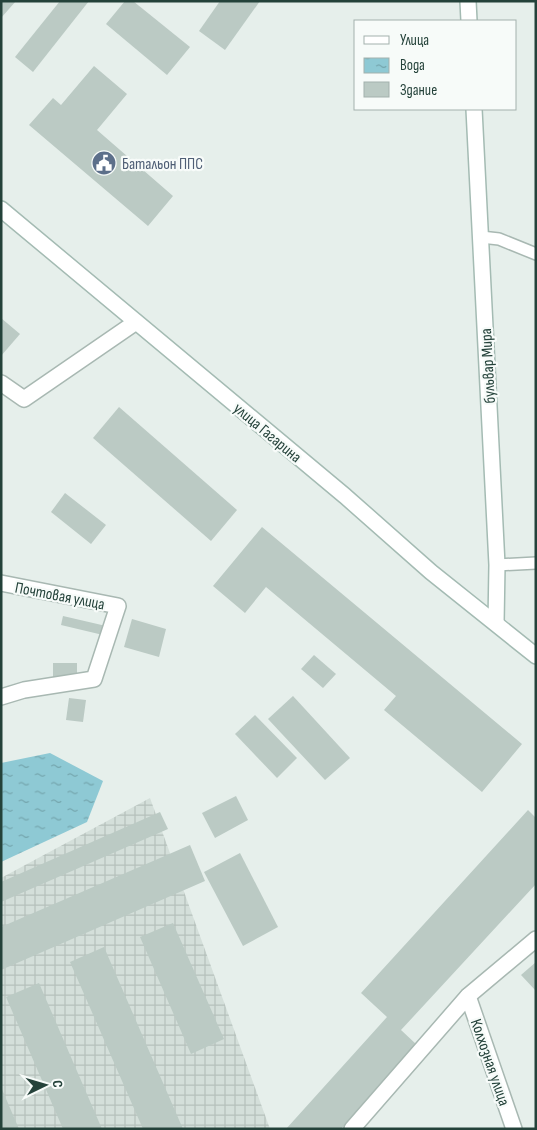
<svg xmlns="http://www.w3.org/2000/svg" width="537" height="1130" font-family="'Sofia Sans Condensed',sans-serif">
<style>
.industrial{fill:url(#industrial-grid)}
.water{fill:url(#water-ripples)}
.building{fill:#bbcac4}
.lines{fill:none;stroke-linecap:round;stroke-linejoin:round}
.lane-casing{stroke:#a8b8b2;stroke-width:14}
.street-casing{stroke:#a8b8b2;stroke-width:18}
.secondary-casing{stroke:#a4bbb3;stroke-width:18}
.lane{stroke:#fff;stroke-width:11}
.street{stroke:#fff;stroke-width:15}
.secondary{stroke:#fff;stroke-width:15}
.labels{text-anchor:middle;stroke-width:4.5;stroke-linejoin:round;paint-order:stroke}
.service-label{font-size:16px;fill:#4e5e75;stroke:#f7fbf9;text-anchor:start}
.street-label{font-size:16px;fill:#24423a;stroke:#f7fbf9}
</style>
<defs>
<pattern id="industrial-grid" width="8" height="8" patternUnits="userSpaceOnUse" patternTransform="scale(1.25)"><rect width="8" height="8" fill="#d4dfda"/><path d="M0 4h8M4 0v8" fill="none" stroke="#b6c1bc"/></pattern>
<pattern id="water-ripples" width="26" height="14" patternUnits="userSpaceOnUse" patternTransform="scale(1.25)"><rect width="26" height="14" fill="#8ec9d4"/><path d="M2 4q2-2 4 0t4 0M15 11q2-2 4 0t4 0" fill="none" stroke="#74a5ad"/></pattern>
</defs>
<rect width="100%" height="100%" fill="#e6efeb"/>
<polygon class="industrial" points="150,798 270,1129 1,1129 1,878"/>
<polygon class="water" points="50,753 103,781 87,822 1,862 1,763"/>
<g class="building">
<polygon points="1,1 16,1 1,18"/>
<polygon points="60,1 89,1 33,72 15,57"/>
<polygon points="125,1 133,1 190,47 167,75 106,24"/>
<polygon points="220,1 260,1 225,50 199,31"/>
<polygon points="94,66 127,94 97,130 173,196 148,226 29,125 53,98 61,105"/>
<polygon points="1,318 20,334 1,356"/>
<polygon points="119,407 237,510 211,541 93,438"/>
<polygon points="65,493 106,525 91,544 51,512"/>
<polygon points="262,527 522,744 482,792 384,710 396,696 266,587 245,613 213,586"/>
<polygon points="63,616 106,626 103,635 61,625"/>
<polygon points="132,619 166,629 159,657 124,647"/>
<polygon points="314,655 336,674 323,688 301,669"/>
<rect x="53" y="663" width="24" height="16"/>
<polygon points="293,696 350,758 325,780 268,719"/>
<polygon points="69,698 86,700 83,722 66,720"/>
<polygon points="255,715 297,758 277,778 235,734"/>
<polygon points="236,796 248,820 215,838 202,813"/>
<polygon points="528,810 536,818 536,884 401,1030 417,1045 341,1129 286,1129 387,1017 361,993"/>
<polygon points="160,812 168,829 1,902 1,882"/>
<polygon points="190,845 205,881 1,970 1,927"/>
<polygon points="240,853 278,927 243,946 204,872"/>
<polygon points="173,923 224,1039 191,1054 140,937"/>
<polygon points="104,947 183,1129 143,1129 70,962"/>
<polygon points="536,962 536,991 521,975"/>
<polygon points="39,983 102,1129 63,1129 6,997"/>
<polygon points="1,1087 19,1129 1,1129"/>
</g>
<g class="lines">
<defs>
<g id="lane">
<polyline points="481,237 499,239 536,254"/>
<polyline points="497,565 536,563"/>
</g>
<g id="street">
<polyline points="1,383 24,399 136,322"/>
<polyline points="1,583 118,606 94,679 24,690 1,697"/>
<polyline points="468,996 514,1129"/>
<polyline points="352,1129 468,996 536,939"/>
</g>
<g id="secondary">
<polyline points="468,1 469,21"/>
<polyline points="474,109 497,565 496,623"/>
<polyline points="1,209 345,496 431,572 536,656"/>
</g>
</defs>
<use href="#lane" class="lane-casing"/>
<use href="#street" class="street-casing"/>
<use href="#secondary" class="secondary-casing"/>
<use href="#lane" class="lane"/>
<use href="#street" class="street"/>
<use href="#secondary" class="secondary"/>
</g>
<defs>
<symbol id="civic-disc" viewBox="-11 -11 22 22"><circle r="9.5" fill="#5c6f8a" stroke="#f7fbf9"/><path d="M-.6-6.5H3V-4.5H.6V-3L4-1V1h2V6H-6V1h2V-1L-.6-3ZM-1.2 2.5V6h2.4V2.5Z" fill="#fff"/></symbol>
</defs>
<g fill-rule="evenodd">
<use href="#civic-disc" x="90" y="149" width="28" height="28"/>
</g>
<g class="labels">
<g class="service-label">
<text x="122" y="169">Батальон ППС</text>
</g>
<g class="street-label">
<text transform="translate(487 366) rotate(-93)" y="6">бульвар Мира</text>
<text transform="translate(268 432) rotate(40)" y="6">улица Гагарина</text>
<text transform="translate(60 595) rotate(11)" y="6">Почтовая улица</text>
<text transform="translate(491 1062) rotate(71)" y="6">Колхозная улица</text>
</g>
</g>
<rect width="537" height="1130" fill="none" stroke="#24423a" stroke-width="5"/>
<rect x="354" y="20" width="162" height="90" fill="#f7fbf9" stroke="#a3b1ad"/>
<rect x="364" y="36" width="25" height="8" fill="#ffffff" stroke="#a3b1ad"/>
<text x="400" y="45" font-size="15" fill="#24423a">Улица</text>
<rect x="364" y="58" width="25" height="15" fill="url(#water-ripples)" stroke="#a3b1ad"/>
<text x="400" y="70" font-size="15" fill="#24423a">Вода</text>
<rect x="364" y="82" width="25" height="15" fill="#bbcac4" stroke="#a3b1ad"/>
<text x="400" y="95" font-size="15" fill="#24423a">Здание</text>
<g transform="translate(45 1085) rotate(85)" stroke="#f7fbf9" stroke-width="4" paint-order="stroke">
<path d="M0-4L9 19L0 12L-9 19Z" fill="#24423a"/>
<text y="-8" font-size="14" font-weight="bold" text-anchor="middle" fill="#24423a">С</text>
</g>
</svg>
